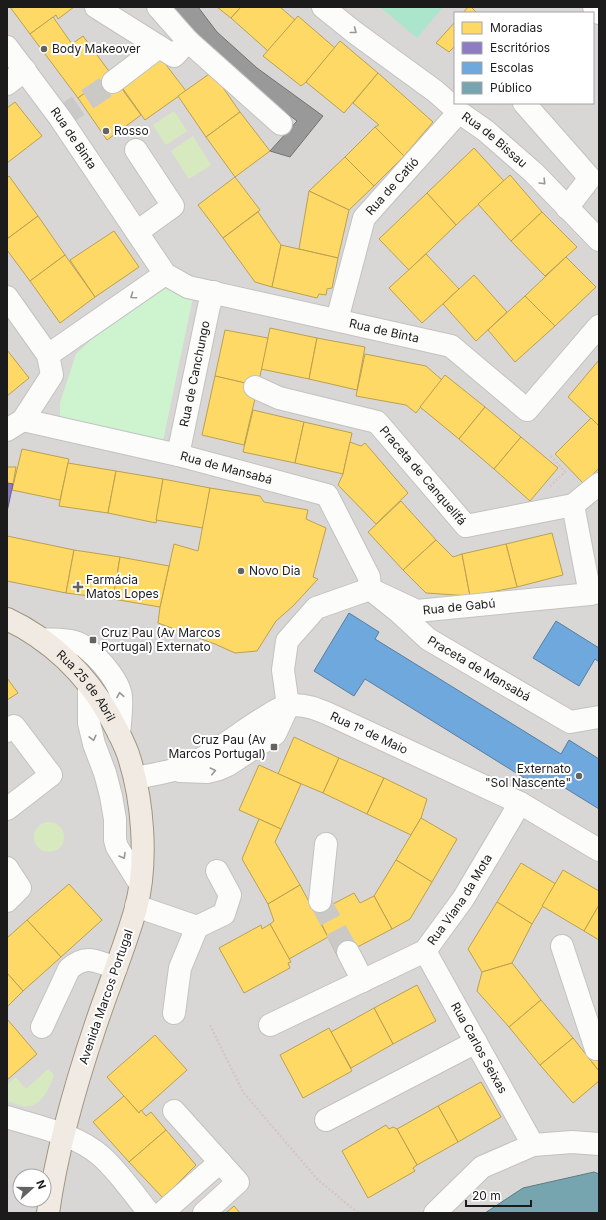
<svg xmlns="http://www.w3.org/2000/svg" width="606" height="1220" font-family="Inter,sans-serif">
<style>
.residential{fill:#d9d7d5;fill-rule:evenodd}
.grass{fill:#d7eabf}
.park{fill:#cef4cf}
.pitch{fill:#abe5cc}
.parking{fill:#d8d7d6}
.homes{fill:#ffd966;stroke:#bba050}
.offices{fill:#8e7cc3;stroke:#6c5f91}
.schools{fill:#6fa8dc;stroke:#567ea2}
.public{fill:#76a5af;stroke:#5b7c83}
.industry{fill:#999;stroke:#737373}
.lines{fill:none;stroke-linecap:round;stroke-linejoin:round}
.minor-tunnel{stroke:#cbc9c6;stroke-width:22;stroke-dasharray:22 11;stroke-linecap:butt}
.minor-casing{stroke:#c2c2c0;stroke-width:24}
.major-casing{stroke:#a09580;stroke-width:24}
.path{stroke:#d6c6c3;stroke-width:2.5;stroke-dasharray:2 2;stroke-linecap:butt}
.minor{stroke:#fcfcfb;stroke-width:22}
.major{stroke:#f0eae2;stroke-width:22}
.oneway{stroke:#979796}
.poi-dot{fill:#636361;stroke:#fff;stroke-width:1.5}
.labels{text-anchor:middle;stroke-width:4;stroke-linejoin:round;paint-order:stroke}
.poi-label{font-size:12px;fill:#1b1b1b;stroke:#fff;text-anchor:start}
.street-label{font-size:12px;fill:#1b1b1b;stroke:#fff}
</style>
<rect width="100%" height="100%" fill="#eae8e4"/>
<path class="residential" d="M7,7h592v1206h-592zM455,13h138v90h-138zM20,1176h24v24h-24z"/>
<g class="grass">
<polygon points="174,111 187,131 166,145 153,125"/>
<polygon points="193,136 211,165 189,179 171,151"/>
<circle cx="49" cy="837" r="15"/>
<path d="M48,1069l6,6c-5,14 -13,34 -32,31 -5,-1 -10,-4 -15,-5v-16l9,-8 10,12z"/>
</g>
<polygon class="park" points="172,284 193,297 163,441 60,420 60,403 76,354 92,339"/>
<polygon class="pitch" points="380,7 443,7 417,38"/>
<g class="parking">
<polygon points="491,103 561,103 599,143 599,198 590,206"/>
<polygon points="20,698 83,783 7,840 7,708"/>
</g>
<g class="homes">
<polygon points="10,7 74,7 58,19 56,15 30,34"/>
<polygon points="217,7 241,7 231,18"/>
<polygon points="241,7 280,7 295,20 268,51 231,18"/>
<polygon points="468,7 471,7 477,13 463,13"/>
<polygon points="298,16 335,48 306,82 301,86 263,56"/>
<polygon points="53,17 72,44 83,36 111,74 78,98 30,34"/>
<polygon points="455,22 455,46 449,52 436,43"/>
<polygon points="340,41 378,73 344,113 306,82"/>
<polygon points="160,57 186,91 145,120 121,86"/>
<polygon points="212,72 240,112 206,137 178,96"/>
<polygon points="378,73 433,122 404,156 375,127 379,125 353,103"/>
<polygon points="111,74 141,115 107,140 78,98"/>
<polygon points="15,102 42,136 7,163 7,108"/>
<polygon points="240,112 270,151 235,177 206,137"/>
<polygon points="375,127 404,156 374,186 345,157"/>
<polygon points="474,148 504,181 456,225 427,193"/>
<polygon points="345,157 374,186 349,210 309,191"/>
<polygon points="510,175 542,212 511,241 478,204"/>
<polygon points="9,176 38,216 7,239 7,178"/>
<polygon points="235,177 260,210 223,238 198,205"/>
<polygon points="309,191 349,210 338,258 299,249"/>
<polygon points="427,193 456,225 409,270 379,239"/>
<polygon points="258,212 281,245 272,287 255,282 223,238"/>
<polygon points="542,212 577,247 545,276 511,241"/>
<polygon points="38,216 65,255 30,281 7,250 7,239"/>
<polygon points="114,231 139,267 95,297 70,260"/>
<polygon points="281,245 338,258 332,288 327,289 326,295 319,294 317,298 272,287"/>
<polygon points="426,254 459,289 422,323 389,288"/>
<polygon points="65,255 95,297 60,323 30,281"/>
<polygon points="566,257 596,287 555,326 525,296"/>
<polygon points="474,275 507,312 476,341 443,304"/>
<polygon points="525,296 555,326 515,362 488,330"/>
<polygon points="270,328 317,338 309,379 261,369"/>
<polygon points="225,330 268,338 258,386 215,376"/>
<polygon points="317,338 365,347 357,390 309,379"/>
<polygon points="7,350 29,378 7,396"/>
<polygon points="365,354 426,366 442,380 416,413 406,405 356,396"/>
<polygon points="599,360 599,426 568,397"/>
<polygon points="445,375 485,407 459,439 420,407"/>
<polygon points="215,376 258,386 244,445 202,435"/>
<polygon points="485,407 521,437 494,469 459,439"/>
<polygon points="253,410 304,422 295,463 243,452"/>
<polygon points="591,418 599,426 599,468 584,484 555,454"/>
<polygon points="304,422 352,433 343,474 295,463"/>
<polygon points="521,437 558,468 530,501 494,469"/>
<polygon points="350,442 361,446 365,443 408,493 376,524 338,485 343,474"/>
<polygon points="22,449 69,459 60,500 12,490"/>
<polygon points="68,463 116,471 108,513 59,506"/>
<polygon points="7,467 16,467 13,484 7,483"/>
<polygon points="116,471 163,479 156,523 108,513"/>
<polygon points="163,479 210,488 203,528 156,520"/>
<polygon points="210,488 260,496 264,502 308,510 306,519 326,528 313,577 318,579 293,606 276,621 257,651 235,653 215,644 158,623 160,607 174,544 198,551"/>
<polygon points="401,501 436,540 403,570 368,532"/>
<polygon points="552,533 563,575 517,587 506,544"/>
<polygon points="7,536 74,550 66,593 7,581"/>
<polygon points="436,540 453,557 462,554 470,596 426,593 403,570"/>
<polygon points="506,544 517,587 470,596 462,554"/>
<polygon points="74,550 120,557 113,599 66,593"/>
<polygon points="120,557 169,566 160,607 113,599"/>
<polygon points="7,678 18,693 7,700"/>
<polygon points="294,737 339,758 323,793 278,774"/>
<polygon points="339,758 384,778 367,814 323,793"/>
<polygon points="259,765 301,784 281,829 239,810"/>
<polygon points="384,778 427,799 421,818 411,835 367,814"/>
<polygon points="421,818 457,839 432,882 396,860"/>
<polygon points="259,819 281,829 275,842 300,885 268,904 242,859"/>
<polygon points="396,860 432,882 410,919 392,929 374,896"/>
<polygon points="521,863 556,884 532,924 497,902"/>
<polygon points="563,870 599,891 599,905 584,931 542,906"/>
<polygon points="69,884 102,920 61,957 27,920"/>
<polygon points="300,885 328,937 289,959 270,924 274,921 268,904"/>
<polygon points="354,893 360,903 374,896 392,929 338,957 316,913"/>
<polygon points="497,902 532,924 512,963 482,972 468,949"/>
<polygon points="599,905 599,940 584,931"/>
<polygon points="27,920 61,957 23,991 7,973 7,938"/>
<polygon points="270,924 291,962 288,963 290,968 244,993 219,948 261,925 262,929"/>
<polygon points="512,963 541,1000 509,1027 477,991 482,972"/>
<polygon points="7,973 23,991 7,1007"/>
<polygon points="417,985 436,1021 393,1044 374,1008"/>
<polygon points="541,1000 573,1038 540,1065 509,1027"/>
<polygon points="374,1008 393,1044 351,1068 331,1032"/>
<polygon points="7,1019 37,1054 7,1080"/>
<polygon points="329,1028 352,1071 303,1098 280,1055"/>
<polygon points="155,1035 187,1070 139,1113 107,1077"/>
<polygon points="573,1038 599,1071 599,1081 573,1103 540,1065"/>
<polygon points="599,1047 599,1071 588,1057"/>
<polygon points="481,1082 501,1117 458,1142 438,1106"/>
<polygon points="124,1096 139,1113 141,1110 146,1116 151,1112 166,1130 129,1162 93,1122"/>
<polygon points="438,1106 458,1142 417,1165 397,1129"/>
<polygon points="386,1125 389,1129 393,1127 397,1129 417,1165 413,1168 415,1171 368,1198 342,1151"/>
<polygon points="166,1130 196,1165 163,1198 129,1162"/>
<polygon points="234,1206 240,1213 226,1213"/>
</g>
<polygon class="offices" points="7,483 13,484 7,512"/>
<g class="schools">
<polygon points="349,613 379,632 375,639 561,754 569,740 599,759 599,809 549,778 542,789 365,679 354,696 314,671"/>
<polygon points="556,621 599,648 599,662 595,659 579,686 533,658"/>
</g>
<polygon class="public" points="594,1172 599,1174 599,1213 485,1213 523,1188"/>
<polygon class="industry" points="170,7 198,7 217,32 257,68 323,116 290,157 270,151 297,121 240,79"/>
<g class="lines">
<g class="minor-tunnel">
<polyline points="60,118 113,82"/>
<polyline points="320,901 348,952"/>
</g>
<defs>
<g id="minor">
<polyline points="96,7 174,56 188,41 158,7"/>
<path id="s1" d="M323,7l31,25 81,59 24,21 27,19 48,42 65,67"/>
<polyline points="594,7 599,13"/>
<polyline points="188,41 281,124"/>
<path id="s2" d="M7,47l53,71 105,156 23,13 263,59 76,64 72,-84"/>
<polyline points="113,82 159,47"/>
<polyline points="7,84 25,70"/>
<polyline points="524,103 590,178 567,208"/>
<polyline points="136,150 173,206 137,232"/>
<polyline points="7,297 48,355"/>
<path id="s3" d="M337,320l27,-102 95,-106"/>
<path id="s4" d="M255,387l24,11 98,24 89,104 107,-21 26,-21"/>
<path id="s5" d="M23,420l155,35 149,40 42,82 1,12 29,23 29,27 142,83 29,-5"/>
<polyline points="7,430 23,420 52,375 48,355 165,274"/>
<path id="s6" d="M178,455l31,-149 5,-14"/>
<polyline points="573,505 590,594"/>
<path d="M41,639c10,1 23,0 34,3 15,4 45,38 46,55 1,12 -1,25 -2,37"/>
<polyline points="89,686 89,723 94,744 105,773 111,796 115,819 115,840 117,847 140,884"/>
<path id="s7" d="M288,706l-5,-36 4,-29 29,-33 54,-19 47,22 173,-17 9,-2"/>
<polyline points="7,731 14,726 51,775 7,809"/>
<polyline points="180,771 207,772 219,769 228,765 275,734 288,706"/>
<path d="M135,778c21,-4 43,-7 62,-17 25,-13 46,-31 70,-45 6,-4 14,-9 22,-10 15,-3 31,4 44,10l187,87 79,47"/>
<polyline points="7,868 20,888 7,901"/>
<polyline points="320,901 326,844"/>
<polyline points="136,906 197,927 224,914 230,895 217,871"/>
<polyline points="562,946 596,1049"/>
<path id="s8" d="M425,951l108,194"/>
<polyline points="348,952 363,981"/>
<polyline points="174,1013 180,968 197,927"/>
<path id="s9" d="M270,1025l155,-74 38,-52 57,-96"/>
<path d="M42,1027l27,-58c18,-16 28,-7 47,-1"/>
<polyline points="174,1111 238,1182 204,1213"/>
<path d="M7,1117c31,10 69,17 94,39 18,16 33,38 48,57"/>
<polyline points="326,1120 476,1042"/>
<polyline points="162,1213 220,1162"/>
<polyline points="435,1213 482,1167 533,1145 572,1142 599,1144"/>
</g>
<g id="major">
<path id="s10" d="M7,619c43,20 79,55 102,96 7,13 14,25 19,39 15,45 20,107 8,154 -11,39 -27,77 -40,116 -21,62 -39,124 -48,189"/>
</g>
</defs>
<use href="#minor" class="minor-casing"/>
<use href="#major" class="major-casing"/>
<g class="path">
<polyline points="550,486 565,472 550,455"/>
<polyline points="210,1025 243,1092 317,1179 358,1213"/>
</g>
<use href="#minor" class="minor"/>
<use href="#major" class="major"/>
</g>
<defs><path id="oneway-chevron" d="M-2-3.5L2.5 0L-2 3.5" fill="none" stroke-width="1.6" stroke-linecap="round" stroke-linejoin="round"/></defs>
<g class="oneway">
<use href="#oneway-chevron" transform="translate(354 31) rotate(38)"/>
<use href="#oneway-chevron" transform="translate(543 182) rotate(46)"/>
<use href="#oneway-chevron" transform="translate(133 296) rotate(145)"/>
<use href="#oneway-chevron" transform="translate(120 695) rotate(-100)"/>
<use href="#oneway-chevron" transform="translate(93 738) rotate(76)"/>
<use href="#oneway-chevron" transform="translate(213 771) rotate(-13)"/>
<use href="#oneway-chevron" transform="translate(123 856) rotate(59)"/>
</g>
<g class="poi-dot">
<circle cx="44" cy="49" r="4"/>
<circle cx="106" cy="131" r="4"/>
<circle cx="241" cy="571" r="4"/>
<path d="M76 581h4v4h4v4h-4v4h-4v-4h-4v-4h4z"/>
<rect x="89" y="636" width="8" height="8" rx="2"/>
<rect x="270" y="743" width="8" height="8" rx="2"/>
<circle cx="579" cy="776" r="4"/>
</g>
<g class="labels">
<g class="poi-label">
<text x="52" y="53">Body Makeover</text>
<text x="114" y="135">Rosso</text>
<text x="249" y="575">Novo Dia</text>
<text x="86" y="584">Farmácia<tspan x="86" dy="14">Matos Lopes</tspan></text>
<text x="101" y="637">Cruz Pau (Av Marcos<tspan x="101" dy="14">Portugal) Externato</tspan></text>
<text x="266" y="744" text-anchor="end">Cruz Pau (Av<tspan x="266" dy="14">Marcos Portugal)</tspan></text>
<text x="571" y="773" text-anchor="end">Externato<tspan x="571" dy="14">"Sol Nascente"</tspan></text>
</g>
<g class="street-label">
<text dy="4" stroke="none"><textPath href="#s2" startOffset="113">Rua de Binta</textPath></text>
<text dy="4" stroke="none"><textPath href="#s1" startOffset="217">Rua de Bissau</textPath></text>
<text dy="4" stroke="none"><textPath href="#s3" startOffset="148">Rua de Catió</textPath></text>
<text dy="4" stroke="none"><textPath href="#s2" startOffset="504">Rua de Binta</textPath></text>
<text dy="4" stroke="none"><textPath href="#s6" startOffset="83">Rua de Canchungo</textPath></text>
<text dy="4" stroke="none"><textPath href="#s5" startOffset="209">Rua de Mansabá</textPath></text>
<text dy="4" stroke="none"><textPath href="#s4" startOffset="198">Praceta de Canquelifá</textPath></text>
<text dy="4" stroke="none"><textPath href="#s7" startOffset="261">Rua de Gabú</textPath></text>
<text dy="4" stroke="none"><textPath href="#s5" startOffset="553">Praceta de Mansabá</textPath></text>
<text dy="4" stroke="none"><textPath href="#s10" startOffset="105">Rua 25 de Abril</textPath></text>
<text transform="translate(369 733) rotate(25)" y="4">Rua 1º de Maio</text>
<text dy="4" stroke="none"><textPath href="#s9" startOffset="234">Rua Viana da Mota</textPath></text>
<text transform="translate(106 997) rotate(-71)" y="4">Avenida Marcos Portugal</text>
<text dy="4" stroke="none"><textPath href="#s8" startOffset="111">Rua Carlos Seixas</textPath></text>
</g>
</g>
<rect width="606" height="1220" fill="none" stroke="#1b1b1b" stroke-width="16"/>
<rect x="454" y="12" width="140" height="92" fill="#ffffff" stroke="#a4a4a4"/>
<rect x="462" y="22" width="20" height="12" fill="#ffd966" stroke="#a4a4a4"/>
<text x="490" y="32" font-size="12" fill="#1b1b1b">Moradias</text>
<rect x="462" y="42" width="20" height="12" fill="#8e7cc3" stroke="#a4a4a4"/>
<text x="490" y="52" font-size="12" fill="#1b1b1b">Escritórios</text>
<rect x="462" y="62" width="20" height="12" fill="#6fa8dc" stroke="#a4a4a4"/>
<text x="490" y="72" font-size="12" fill="#1b1b1b">Escolas</text>
<rect x="462" y="82" width="20" height="12" fill="#76a5af" stroke="#a4a4a4"/>
<text x="490" y="92" font-size="12" fill="#1b1b1b">Público</text>
<g transform="translate(32 1188) rotate(69)"><circle r="19" fill="#ffffff" stroke="#a4a4a4"/>
<path d="M0-3L7 15L0 10L-7 15Z" fill="#636361"/>
<text y="-6" font-size="11" font-weight="bold" text-anchor="middle" fill="#1b1b1b">N</text>
</g>
<path d="M466 1200v6h65v-6" fill="none" stroke="#1b1b1b" stroke-width="2"/>
<text x="472" y="1200" font-size="12" fill="#1b1b1b" stroke="#ffffff" stroke-width="3" paint-order="stroke">20 m</text>
</svg>
